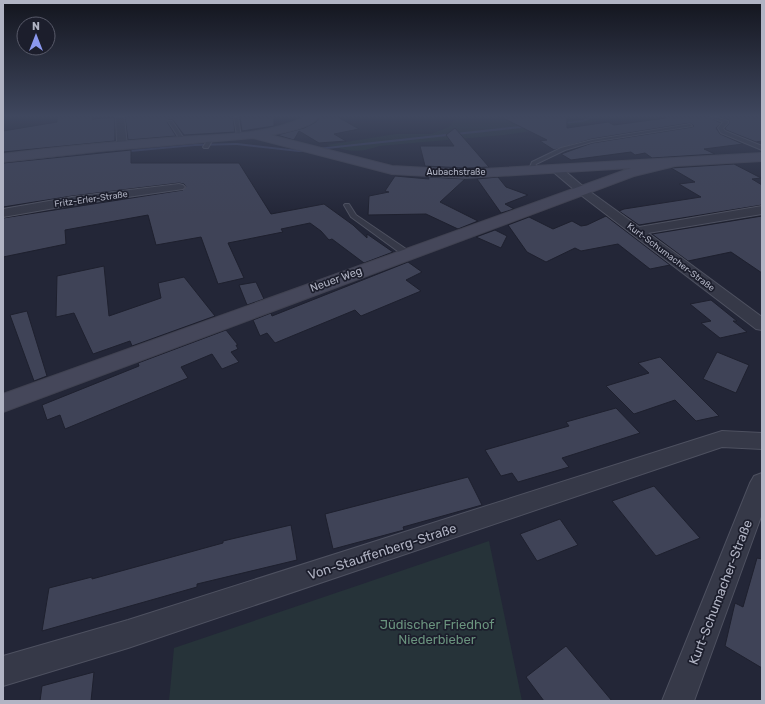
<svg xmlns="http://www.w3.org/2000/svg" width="765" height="704" font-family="Rubik,sans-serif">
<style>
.green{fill:#263339}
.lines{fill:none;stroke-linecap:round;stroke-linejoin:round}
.stream{fill:#383e5d;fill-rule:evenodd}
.building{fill:#3f4357;stroke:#1e202e}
.lane-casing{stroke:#4e5160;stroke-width:2}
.street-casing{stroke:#4e5160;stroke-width:2}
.secondary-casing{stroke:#404251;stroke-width:2}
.lane{fill:#363948;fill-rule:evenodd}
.street{fill:#363948;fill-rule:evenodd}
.secondary{fill:#45475a;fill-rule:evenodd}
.labels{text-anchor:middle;stroke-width:3.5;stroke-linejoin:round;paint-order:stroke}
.far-street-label{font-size:9px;fill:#b1b4c4;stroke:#1c1e2c}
.street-label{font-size:11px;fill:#b1b4c4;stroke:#1c1e2c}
.near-street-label{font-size:13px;fill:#b1b4c4;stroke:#1c1e2c}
.near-park-label{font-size:13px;fill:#6a937e;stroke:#1c1e2c}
</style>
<rect width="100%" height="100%" fill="#232637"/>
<g class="green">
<path d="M459,117h167l-122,18 -125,11c-23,8 -29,5 -52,-1l69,-11h35l18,-7 5,-7z"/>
<polygon points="489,541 522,701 169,701 174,648"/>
</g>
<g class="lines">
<g class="stream">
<polygon points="591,117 594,117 583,122 560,124 558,123 582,120"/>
<polygon points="529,125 530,127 299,152 237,145 195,146 21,162 19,161 21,160 195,144 237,143 299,150"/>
</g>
</g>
<g class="building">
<polygon points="57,117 92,117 92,119 115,117 115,141 3,152 3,131 57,122"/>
<polygon points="125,117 233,117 235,132 184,135 173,120 168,120 167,122 176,136 128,140"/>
<polygon points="240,117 274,117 274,126 242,131"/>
<polygon points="320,117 338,117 359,129 334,134 346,141 319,143 299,131 294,140 277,135 304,128 316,122"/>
<polygon points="501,117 567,117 567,128 608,122 614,125 666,118 667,117 709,117 721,123 716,128 720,134 743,144 704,149 715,154 652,158 645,153 635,155 631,152 571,160 561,154 592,143 692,127 694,126 690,123 592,139 554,150 540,141 547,140"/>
<polygon points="720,117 762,117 762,141 756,142 726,130 725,128 729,124 729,120"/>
<polygon points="455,128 489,167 465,168 425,166 420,146 454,146 446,135"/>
<polygon points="131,150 131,163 239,163 271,214 324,204 353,225 367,238 367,234 393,252 364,263 332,239 329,240 321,231 310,223 281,229 283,232 228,243 244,278 218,284 201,237 156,245 148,215 65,230 66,244 3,257 3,218 183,190 186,187 184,184 179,183 72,196 3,207 3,163"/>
<polygon points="734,164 761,178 752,179 762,185 762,205 639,225 619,211 624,209 701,197 679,184 695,182 671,168"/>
<polygon points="395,176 429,179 428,177 465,179 440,202 478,221 458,229 426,214 368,215 369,196 389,192 385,191"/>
<polygon points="498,177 506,187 528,195 505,204 514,209 501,213 477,179"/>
<polygon points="606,216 670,265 650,269 618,244 581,251 575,248 546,262 527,252 508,225 529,217 553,229 572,221 581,226 587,225"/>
<polygon points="762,216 762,273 731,252 688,261 652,234"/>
<polygon points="495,230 507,236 501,248 476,237"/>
<polygon points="408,262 422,272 406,280 421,291 361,316 355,310 275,343 267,333 260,336 253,320 271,313 272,316"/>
<polygon points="104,266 109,316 161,298 158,283 184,277 215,316 132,346 130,341 93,354 74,313 56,317 57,276"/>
<polygon points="256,282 264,299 247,305 239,285"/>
<polygon points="711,300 737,321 733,321 747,332 720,338 701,323 711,321 690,304"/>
<polygon points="27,311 47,376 34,381 10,315"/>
<polygon points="226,330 238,345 236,345 238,349 231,352 239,362 222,369 212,354 181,367 188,378 65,429 60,415 47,420 42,405 139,366 138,363"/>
<polygon points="717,352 749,365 736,393 703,379"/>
<polygon points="660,357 719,416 696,421 675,400 634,414 606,386 649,373 638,363"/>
<polygon points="616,408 640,433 562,458 569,467 518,482 512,473 501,476 485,450 569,426 566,422"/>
<polygon points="468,477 482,505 403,527 404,530 333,549 325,514"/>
<polygon points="654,486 700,538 656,556 612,501"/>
<polygon points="560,519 578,545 537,561 520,534"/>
<polygon points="291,525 297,560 197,584 197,587 42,631 49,588 92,577 92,579 223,543 223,541"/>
<polygon points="757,558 762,559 762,668 725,646 735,603 743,607"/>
<polygon points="566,646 612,701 544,701 526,677"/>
<polygon points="94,672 91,701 40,701 42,686"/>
</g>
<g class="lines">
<defs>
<g id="lane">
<polygon points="234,117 238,117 241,137 237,136"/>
<polygon points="710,117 716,117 728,121 728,123 723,128 725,131 762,146 762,150 721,133 718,128 723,122"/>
<polygon points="168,121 172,121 185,140 185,141 181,141"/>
<polygon points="690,124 692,126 592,142 565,150 536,164 534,170 529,169 532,162 561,148 592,140"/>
<polygon points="209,138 213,139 208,148 204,148 203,147"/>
<polygon points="345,204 349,204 356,215 409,251 409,255 403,255 351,217 344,205"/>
</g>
<g id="street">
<polygon points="116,117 124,117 127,145 126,147 118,147 117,145"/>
<polygon points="555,165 559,166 585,188 639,227 762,206 762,214 648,233 762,317 762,330 756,329 577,192 551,170 550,168"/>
<polygon points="179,184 183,185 185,187 183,189 72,205 3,217 3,209 72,197"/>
<polygon points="722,431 762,433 762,449 722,447 128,648 3,686 3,656 128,620"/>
<polygon points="762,473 762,514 694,701 662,701 750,483 754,476"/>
</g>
<path id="secondary" d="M305,117h14c-8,11 -36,16 -49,18l122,31 73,4 297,-17v8l-87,5 -41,10 -631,236v-18l628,-226 -166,10 -73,-4 -139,-36 -152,13 -98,11v-8c55,-7 109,-12 164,-16 46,-4 96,-1 138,-21z"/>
</defs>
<use href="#lane" class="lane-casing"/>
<use href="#street" class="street-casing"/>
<use href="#secondary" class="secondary-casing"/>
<use href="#lane" class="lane"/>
<use href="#street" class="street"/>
<use href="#secondary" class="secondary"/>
</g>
<linearGradient id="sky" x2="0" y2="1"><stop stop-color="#13151e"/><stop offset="0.54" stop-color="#3f475e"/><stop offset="1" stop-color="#3f475e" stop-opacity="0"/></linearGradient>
<rect width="765" height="215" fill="url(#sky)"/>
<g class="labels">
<g class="far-street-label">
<text x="456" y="175">Aubachstraße</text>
<text transform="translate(91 199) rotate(-8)" y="3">Fritz-Erler-Straße</text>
<text transform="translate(671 257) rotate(37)" y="3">Kurt-Schumacher-Straße</text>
</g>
<g class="street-label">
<text transform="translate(336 279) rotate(-20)" y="4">Neuer Weg</text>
</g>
<g class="near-street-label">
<text transform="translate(382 551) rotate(-18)" y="5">Von-Stauffenberg-Straße</text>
<text transform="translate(720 592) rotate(-69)" y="5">Kurt-Schumacher-Straße</text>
</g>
<g class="near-park-label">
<text x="437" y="629">Jüdischer Friedhof<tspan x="437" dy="15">Niederbieber</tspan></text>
</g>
</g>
<rect width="765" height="704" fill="none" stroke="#b1b4c4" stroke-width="8"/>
<g transform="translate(36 36)"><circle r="19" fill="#1c1e2c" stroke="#585a69"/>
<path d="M0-3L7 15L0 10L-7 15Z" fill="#8b98ef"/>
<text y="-6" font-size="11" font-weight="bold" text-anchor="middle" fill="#b1b4c4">N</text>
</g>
</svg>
